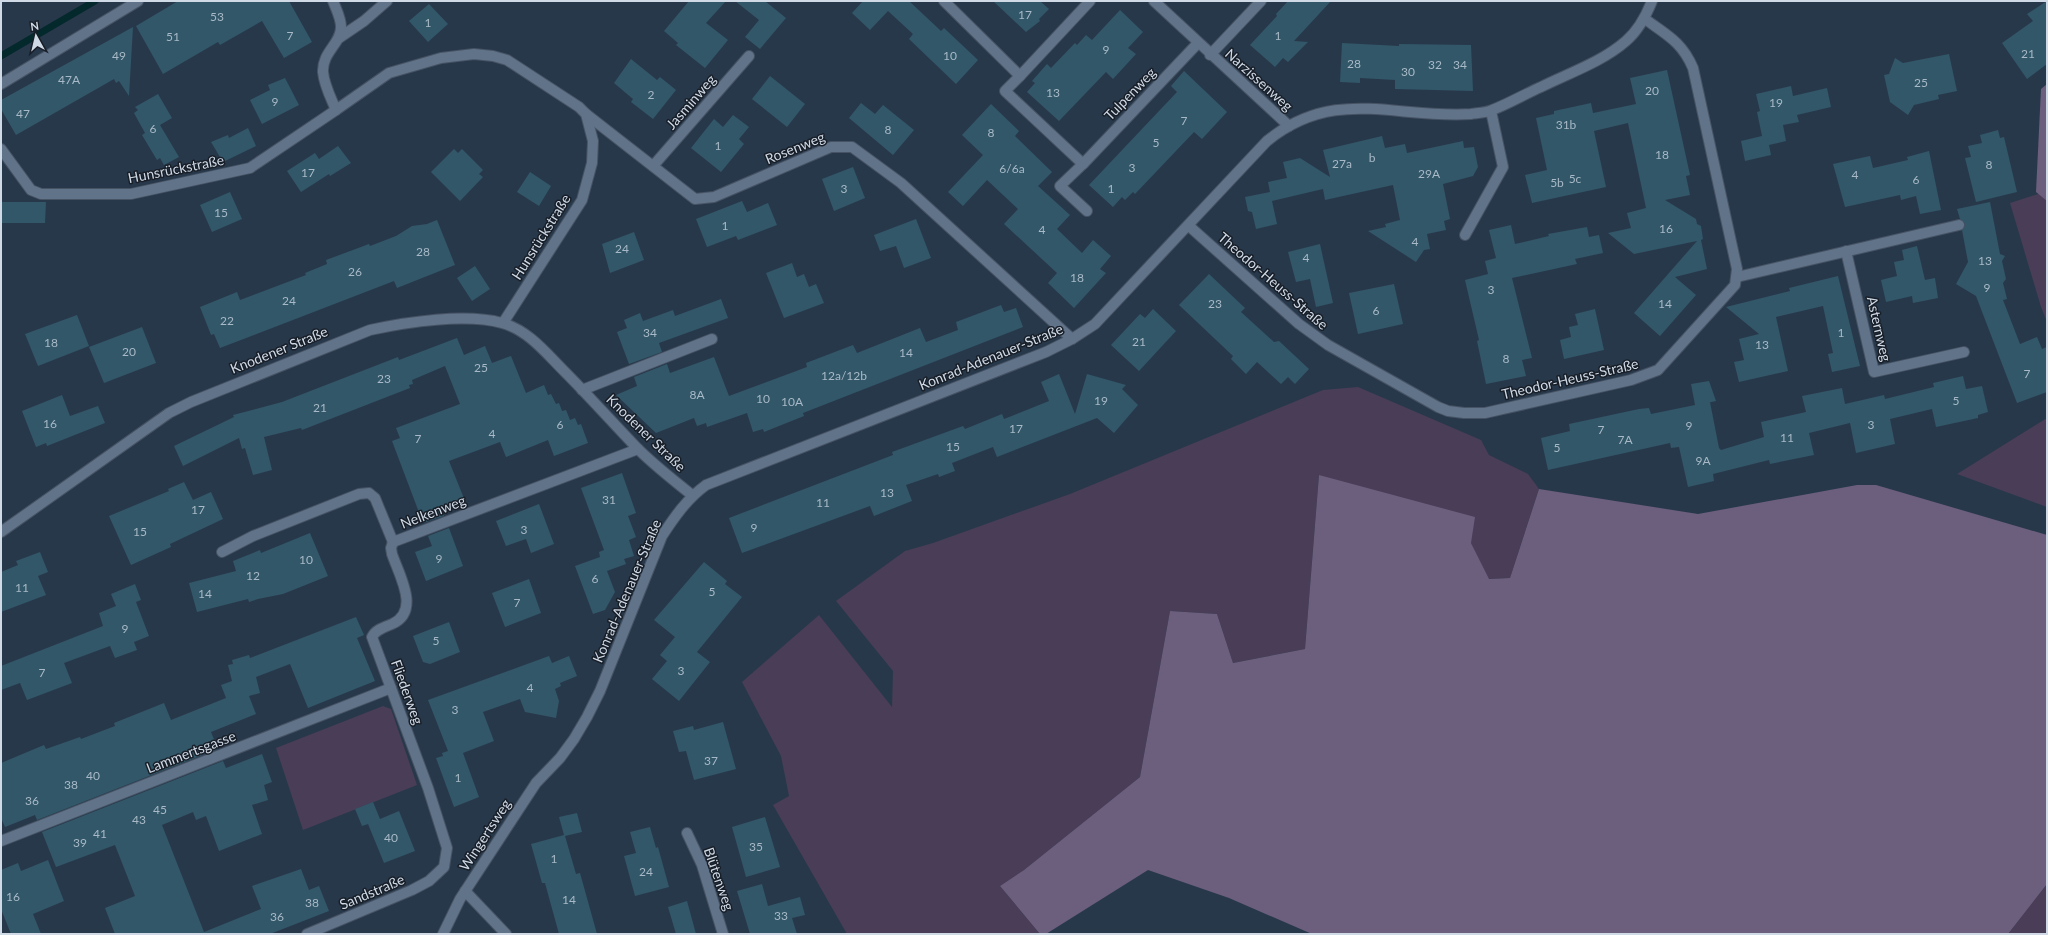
<svg xmlns="http://www.w3.org/2000/svg" width="2048" height="935" font-family="Lato,sans-serif">
<style>
.green{fill:#493d57}
.forest{fill:#6c5e7d}
.lines{fill:none;stroke-linecap:round;stroke-linejoin:round}
.stream{stroke:#04292c;stroke-width:7}
.building{fill:#325768}
.minor-casing{stroke:#465364;stroke-width:12}
.minor{stroke:#617389;stroke-width:10}
.labels{text-anchor:middle;stroke-width:3;stroke-linejoin:round;paint-order:stroke}
.number-label{font-size:12px;fill:#a8b9c7}
.street-label{font-size:14px;fill:#d0dae7;stroke:#181f28}
</style>
<rect width="100%" height="100%" fill="#28384b"/>
<g class="green">
<polygon points="2047,127 2047,322 2041,307 2010,203 2044,192"/>
<polygon points="1358,387 1481,440 1489,455 1528,474 1539,489 1510,578 1488,579 1471,543 1319,475 1305,649 1233,663 1217,614 1170,611 1140,777 1024,870 1000,886 1040,934 847,934 773,805 789,796 781,756 742,682 819,615 892,707 893,671 836,601 905,551 933,543 1070,494 1323,390"/>
<polygon points="2047,418 2047,507 1957,474"/>
<polygon points="383,706 391,709 417,785 303,830 276,748"/>
<polygon points="2047,884 2047,934 2008,934"/>
</g>
<g class="forest">
<polygon points="2047,84 2047,201 2036,192 2041,89"/>
<polygon points="1319,475 1475,517 1471,543 1489,579 1510,578 1539,489 1698,514 1857,485 1876,485 2047,535 2047,884 2008,934 1312,934 1229,898 1148,870 1046,934 1040,934 1000,886 1024,870 1140,777 1170,611 1217,614 1233,663 1305,649"/>
</g>
<g class="lines">
<polyline class="stream" points="1,56 95,1"/>
</g>
<g class="building">
<polygon points="178,1 289,1 312,42 284,58 262,21 220,45 218,42 163,74 136,26"/>
<polygon points="689,1 726,1 706,23 728,40 705,68 676,45 678,43 664,31"/>
<polygon points="735,1 765,1 786,18 760,49 745,37 759,20"/>
<polygon points="863,1 909,1 941,31 944,28 978,60 956,84 909,39 913,34 888,11 870,30 852,13"/>
<polygon points="993,1 1040,1 1049,9 1039,19 1040,21 1026,32"/>
<polygon points="1288,1 1331,1 1294,41 1308,42 1288,62 1283,58 1275,67 1250,45 1277,16 1276,14"/>
<polygon points="2047,1 2047,64 2027,79 2002,43 2033,21 2027,14"/>
<polygon points="429,4 448,24 428,42 409,21"/>
<polygon points="1120,10 1143,32 1128,48 1136,54 1113,79 1106,72 1059,121 1027,92 1035,83 1032,81 1047,64 1051,68 1075,43 1077,45 1086,35 1092,40"/>
<polygon points="133,27 129,96 119,81 116,83 114,79 16,135 1,109 1,100"/>
<polygon points="1342,43 1399,46 1399,44 1471,45 1473,91 1395,89 1395,80 1360,78 1360,83 1340,82"/>
<polygon points="1949,54 1957,91 1938,95 1939,99 1914,105 1908,115 1890,102 1884,75 1889,74 1895,58 1903,63"/>
<polygon points="631,59 657,80 660,77 676,90 653,119 631,102 633,99 614,83"/>
<polygon points="1667,70 1690,175 1686,176 1690,195 1665,200 1696,219 1697,224 1701,226 1703,239 1701,240 1707,269 1675,277 1696,295 1660,336 1634,313 1697,241 1634,254 1608,233 1631,228 1627,213 1646,208 1628,123 1594,131 1606,187 1532,203 1525,175 1547,170 1536,118 1554,114 1554,111 1591,103 1593,113 1636,104 1630,78"/>
<polygon points="1184,71 1227,112 1202,139 1194,132 1135,194 1133,192 1125,200 1122,197 1113,207 1089,185 1177,92 1171,86"/>
<polygon points="770,76 805,104 787,127 752,99"/>
<polygon points="285,78 299,105 262,124 250,100 270,90 268,85"/>
<polygon points="1791,86 1793,96 1827,88 1831,107 1797,115 1799,122 1783,125 1786,141 1769,145 1771,155 1745,161 1741,141 1762,136 1757,112 1760,111 1756,94"/>
<polygon points="158,94 172,118 160,125 179,157 164,165 160,158 157,160 142,135 145,133 134,113 138,110 135,107"/>
<polygon points="861,103 875,114 883,105 914,130 893,155 849,118"/>
<polygon points="991,104 1019,131 1015,136 1052,172 1038,186 1070,215 1057,229 1082,253 1093,240 1111,256 1100,269 1106,273 1074,308 1048,283 1057,273 1004,224 1018,209 987,180 963,206 948,192 983,155 962,135"/>
<polygon points="733,115 749,127 739,139 744,144 721,172 691,148 714,119 723,127"/>
<polygon points="248,128 256,146 223,162 211,142 228,135 229,138"/>
<polygon points="1998,130 2000,138 2004,137 2017,192 1976,202 1965,158 1971,157 1968,146 1982,143 1980,135"/>
<polygon points="1382,136 1385,148 1405,144 1407,153 1463,141 1464,148 1474,147 1478,167 1473,176 1443,184 1450,219 1444,221 1446,230 1427,234 1430,249 1424,250 1416,262 1368,231 1386,227 1385,224 1400,220 1393,185 1325,200 1323,189 1272,201 1277,224 1256,229 1252,212 1248,211 1245,197 1270,192 1268,182 1287,178 1283,162 1300,158 1330,177 1323,150"/>
<polygon points="338,146 351,163 330,176 329,174 301,192 287,171 315,153 319,159"/>
<polygon points="454,149 458,153 462,149 483,170 479,174 483,177 460,201 431,172"/>
<polygon points="1929,151 1941,210 1920,214 1916,196 1901,200 1900,195 1845,207 1833,164 1870,156 1873,168 1908,160 1907,157"/>
<polygon points="853,167 865,198 834,211 822,179"/>
<polygon points="530,172 551,186 539,206 517,192"/>
<polygon points="230,192 242,219 212,232 200,205"/>
<polygon points="742,201 747,212 768,203 777,225 738,240 736,236 707,247 696,219"/>
<polygon points="1,202 46,202 45,223 1,223"/>
<polygon points="1990,202 2000,254 2005,256 2002,261 2006,279 2003,283 2007,299 2003,300 2020,344 2037,337 2042,349 2047,347 2047,392 2017,403 1976,296 1956,284 1968,262 1962,230 1965,224 1960,219 1957,209"/>
<polygon points="916,219 931,258 904,268 896,246 880,251 874,235"/>
<polygon points="437,220 455,265 397,288 394,281 220,348 214,334 211,335 200,307 237,292 240,300 306,275 305,273 327,264 326,260 369,244 370,246 396,236 412,226 427,224"/>
<polygon points="1511,225 1515,244 1549,236 1548,234 1587,227 1589,237 1599,235 1603,253 1575,259 1577,264 1512,278 1532,358 1522,360 1526,376 1486,384 1477,341 1479,340 1465,280 1488,274 1485,261 1496,258 1489,230"/>
<polygon points="634,232 644,260 610,273 602,244"/>
<polygon points="1320,244 1333,303 1316,307 1310,279 1296,282 1288,252"/>
<polygon points="1917,246 1925,280 1935,278 1938,298 1913,303 1912,296 1886,302 1881,280 1897,276 1894,262 1904,260 1902,250"/>
<polygon points="792,263 797,277 804,274 809,287 816,284 824,303 784,318 766,273"/>
<polygon points="475,266 490,289 472,301 457,278"/>
<polygon points="1209,274 1245,308 1241,312 1274,342 1279,341 1309,369 1295,384 1288,377 1281,384 1257,362 1246,374 1231,359 1233,356 1179,305"/>
<polygon points="1838,276 1860,366 1832,372 1828,354 1833,353 1823,306 1776,317 1788,371 1739,382 1734,362 1744,360 1739,339 1759,334 1726,307 1790,291 1789,288"/>
<polygon points="1394,284 1403,324 1358,334 1349,293"/>
<polygon points="721,299 728,318 659,343 662,352 629,364 617,332 627,328 624,320 640,313 643,321 673,310 675,316"/>
<polygon points="1001,305 1004,312 1016,308 1023,327 803,413 804,416 764,432 763,429 753,432 747,413 707,427 706,423 697,426 694,418 656,433 616,395 637,386 634,377 667,364 670,373 714,357 729,396 807,367 806,363 853,345 857,353 920,328 926,342 958,330 956,322"/>
<polygon points="1153,309 1176,331 1139,371 1111,345 1140,314 1145,318"/>
<polygon points="1595,309 1604,350 1564,359 1560,340 1571,337 1569,327 1578,325 1575,314"/>
<polygon points="77,315 89,346 38,366 25,334"/>
<polygon points="142,327 156,363 104,383 89,347"/>
<polygon points="457,338 464,355 485,346 492,363 511,356 526,393 544,385 548,395 551,394 556,404 559,403 562,411 566,410 570,420 575,418 578,425 581,424 588,443 554,456 548,440 506,457 500,442 449,461 465,501 442,510 444,516 423,523 392,441 400,438 396,428 460,404 445,366 412,380 413,384 409,385 410,388 302,430 301,428 264,437 272,470 253,475 245,448 242,449 239,438 183,466 174,446 234,417 233,415 282,402 398,357 399,360"/>
<polygon points="1059,374 1075,414 1087,374 1126,385 1122,389 1138,405 1114,433 1097,418 997,457 993,447 952,463 955,471 939,477 938,474 906,485 912,501 874,516 870,506 742,553 729,518 893,455 892,452 963,426 965,429 1002,414 1004,419 1049,401 1041,382"/>
<polygon points="1963,376 1966,389 1982,386 1988,412 1978,415 1978,418 1936,427 1932,409 1890,419 1895,444 1856,453 1850,423 1809,433 1814,455 1770,464 1769,460 1713,474 1714,481 1688,487 1679,447 1671,448 1670,443 1548,470 1541,438 1570,431 1569,424 1639,409 1649,408 1651,414 1695,405 1691,384 1709,381 1716,401 1702,404 1710,402 1719,448 1721,450 1764,437 1761,422 1806,412 1802,396 1842,388 1845,404 1884,395 1885,399 1934,387 1933,383"/>
<polygon points="62,395 70,416 98,406 105,423 47,446 46,443 36,447 22,411"/>
<polygon points="622,473 636,513 628,516 636,537 629,540 634,556 624,559 626,564 607,571 615,592 605,610 593,614 575,566 600,557 599,552 604,550 581,488"/>
<polygon points="184,482 193,500 211,492 223,519 170,544 171,547 131,565 109,516 169,491 168,489"/>
<polygon points="539,504 554,544 531,553 526,539 506,546 496,521"/>
<polygon points="449,528 463,566 426,581 415,552 432,546 428,536"/>
<polygon points="310,533 328,576 283,594 258,599 249,602 248,599 197,612 189,583 236,571 233,561 260,550 261,553"/>
<polygon points="40,552 48,572 38,576 46,595 1,612 1,572 18,565 16,561"/>
<polygon points="704,562 727,581 725,584 742,597 697,652 710,662 679,701 652,679 667,661 660,655 675,637 654,620"/>
<polygon points="529,579 541,613 505,627 492,593"/>
<polygon points="135,584 141,600 136,602 149,636 134,642 137,650 115,658 110,646 64,663 72,683 27,700 20,683 1,690 1,666 103,626 99,613 116,606 111,594"/>
<polygon points="356,617 364,635 357,638 375,681 308,708 290,664 256,677 260,693 249,696 256,714 211,732 218,749 37,820 35,815 5,827 1,818 1,763 44,745 46,749 80,737 81,739 115,726 114,723 164,703 171,720 226,698 221,685 232,681 228,665 233,664 232,660 249,655 250,658"/>
<polygon points="449,622 460,652 430,664 423,662 413,636"/>
<polygon points="549,656 552,663 569,656 577,676 560,683 561,686 555,689 559,701 556,718 525,712 520,699 483,712 494,741 463,753 479,797 454,807 436,758 443,756 442,753 448,751 428,700"/>
<polygon points="723,722 736,769 694,780 686,751 679,752 673,731 693,726 694,730"/>
<polygon points="262,754 272,782 264,785 268,800 252,805 262,834 219,851 206,816 196,820 193,812 162,825 204,932 261,909 252,886 301,869 309,890 319,886 329,911 270,934 115,934 105,908 135,896 115,845 56,867 42,832 223,761 226,768"/>
<polygon points="373,802 380,819 399,811 415,851 384,863 368,824 371,823 362,826 355,809"/>
<polygon points="577,813 582,832 565,836 576,874 580,873 597,934 559,934 545,883 542,883 531,844 564,835 559,817"/>
<polygon points="765,817 780,867 746,877 732,827"/>
<polygon points="650,827 656,848 658,847 669,887 635,896 624,856 636,853 630,832"/>
<polygon points="48,860 64,901 33,914 41,934 11,934 1,909 1,870 18,863 21,871"/>
<polygon points="762,884 768,906 800,897 805,915 792,918 797,934 750,934 737,891"/>
<polygon points="687,901 696,934 676,934 668,907"/>
</g>
<g class="lines">
<defs>
<g id="minor">
<path d="M333,1c3,8 8,17 8,26 0,17 -19,25 -18,45 1,13 8,26 13,38l53,-37 52,-15 33,-4 19,2 14,4 72,47 7,7 7,27 -1,22 -10,37 -79,123"/>
<polyline points="944,1 1020,76 1005,91 1083,164 1060,186 1087,211"/>
<polyline points="1154,1 1289,126"/>
<polyline points="339,38 364,21 387,1"/>
<polyline points="1210,55 1261,1"/>
<polyline points="1020,76 1090,1"/>
<polyline points="1,84 138,1"/>
<polyline points="586,114 695,199 714,197 831,147 852,147 901,183 1072,339"/>
<polyline points="1,149 31,190 41,194 131,194 250,168 336,110"/>
<polyline points="1083,164 1198,43"/>
<polyline points="653,166 749,56"/>
<path d="M1189,226l110,98 29,21 110,62 10,4 16,2h21l146,-33 27,-10 77,-85 2,-16 -44,-201c-11,-26 -26,-33 -48,-49"/>
<polyline points="1465,235 1503,167 1491,111"/>
<polyline points="1846,251 1874,372 1964,352"/>
<polyline points="1737,277 1959,225"/>
<polyline points="582,390 712,339"/>
<path d="M1,532l168,-119 22,-11 179,-72c37,-8 96,-17 132,-7 26,7 44,30 62,48 25,25 48,51 73,77 17,17 36,32 55,47"/>
<polyline points="393,542 638,449"/>
<polyline points="222,552 253,536 359,494 369,493 375,498 393,542"/>
<polyline points="687,833 702,865 723,934"/>
<polyline points="1,841 391,688"/>
<polyline points="465,891 506,934"/>
<path d="M307,934l105,-44 17,-9 15,-14 3,-19 -19,-60 -56,-151c4,-8 13,-10 20,-13 29,-13 7,-49 0,-70l-1,-6 2,-6"/>
<path d="M443,934l17,-35 76,-116 24,-25 14,-19 13,-22 13,-26 62,-155c13,-20 25,-37 44,-51l340,-133 26,-13 23,-15 172,-183c68,-55 127,-22 204,-27 6,-1 14,-1 21,-4 16,-6 33,-16 49,-23 28,-14 61,-25 85,-46 13,-11 20,-25 26,-40"/>
</g>
</defs>
<use href="#minor" class="minor-casing"/>
<use href="#minor" class="minor"/>
</g>
<g class="labels">
<g class="number-label">
<text x="1025" y="19">17</text>
<text x="217" y="21">53</text>
<text x="428" y="27">1</text>
<text x="290" y="40">7</text>
<text x="1278" y="40">1</text>
<text x="173" y="41">51</text>
<text x="1106" y="54">9</text>
<text x="2028" y="58">21</text>
<text x="119" y="60">49</text>
<text x="950" y="60">10</text>
<text x="1354" y="68">28</text>
<text x="1435" y="69">32</text>
<text x="1460" y="69">34</text>
<text x="1408" y="76">30</text>
<text x="69" y="84">47A</text>
<text x="1921" y="87">25</text>
<text x="1652" y="95">20</text>
<text x="1053" y="97">13</text>
<text x="651" y="99">2</text>
<text x="275" y="106">9</text>
<text x="1776" y="107">19</text>
<text x="23" y="118">47</text>
<text x="1184" y="125">7</text>
<text x="1566" y="129">31b</text>
<text x="153" y="133">6</text>
<text x="888" y="134">8</text>
<text x="991" y="137">8</text>
<text x="1156" y="147">5</text>
<text x="718" y="150">1</text>
<text x="1662" y="159">18</text>
<text x="1372" y="162">b</text>
<text x="1342" y="168">27a</text>
<text x="1989" y="169">8</text>
<text x="1132" y="172">3</text>
<text x="1012" y="173">6/6a</text>
<text x="308" y="177">17</text>
<text x="1429" y="178">29A</text>
<text x="1855" y="179">4</text>
<text x="1575" y="183">5c</text>
<text x="1916" y="184">6</text>
<text x="1557" y="187">5b</text>
<text x="844" y="193">3</text>
<text x="1111" y="193">1</text>
<text x="221" y="217">15</text>
<text x="725" y="230">1</text>
<text x="1666" y="233">16</text>
<text x="1042" y="234">4</text>
<text x="1415" y="246">4</text>
<text x="622" y="253">24</text>
<text x="423" y="256">28</text>
<text x="1306" y="262">4</text>
<text x="1985" y="265">13</text>
<text x="355" y="276">26</text>
<text x="1077" y="282">18</text>
<text x="1987" y="292">9</text>
<text x="1491" y="294">3</text>
<text x="289" y="305">24</text>
<text x="1215" y="308">23</text>
<text x="1665" y="308">14</text>
<text x="1376" y="315">6</text>
<text x="227" y="325">22</text>
<text x="650" y="337">34</text>
<text x="1841" y="337">1</text>
<text x="1139" y="346">21</text>
<text x="51" y="347">18</text>
<text x="1762" y="349">13</text>
<text x="129" y="356">20</text>
<text x="906" y="357">14</text>
<text x="1506" y="363">8</text>
<text x="481" y="372">25</text>
<text x="2027" y="378">7</text>
<text x="844" y="380">12a/12b</text>
<text x="384" y="383">23</text>
<text x="697" y="399">8A</text>
<text x="763" y="403">10</text>
<text x="1101" y="405">19</text>
<text x="1956" y="405">5</text>
<text x="792" y="406">10A</text>
<text x="320" y="412">21</text>
<text x="50" y="428">16</text>
<text x="560" y="429">6</text>
<text x="1871" y="429">3</text>
<text x="1689" y="430">9</text>
<text x="1016" y="433">17</text>
<text x="1601" y="434">7</text>
<text x="492" y="438">4</text>
<text x="1787" y="442">11</text>
<text x="418" y="443">7</text>
<text x="1625" y="444">7A</text>
<text x="953" y="451">15</text>
<text x="1557" y="452">5</text>
<text x="1703" y="465">9A</text>
<text x="887" y="497">13</text>
<text x="609" y="504">31</text>
<text x="823" y="507">11</text>
<text x="198" y="514">17</text>
<text x="754" y="532">9</text>
<text x="524" y="534">3</text>
<text x="140" y="536">15</text>
<text x="439" y="563">9</text>
<text x="306" y="564">10</text>
<text x="253" y="580">12</text>
<text x="595" y="583">6</text>
<text x="22" y="592">11</text>
<text x="712" y="596">5</text>
<text x="205" y="598">14</text>
<text x="517" y="607">7</text>
<text x="125" y="633">9</text>
<text x="436" y="645">5</text>
<text x="681" y="675">3</text>
<text x="42" y="677">7</text>
<text x="530" y="692">4</text>
<text x="455" y="714">3</text>
<text x="711" y="765">37</text>
<text x="93" y="780">40</text>
<text x="458" y="782">1</text>
<text x="71" y="789">38</text>
<text x="32" y="805">36</text>
<text x="160" y="814">45</text>
<text x="139" y="824">43</text>
<text x="100" y="838">41</text>
<text x="391" y="842">40</text>
<text x="80" y="847">39</text>
<text x="756" y="851">35</text>
<text x="554" y="863">1</text>
<text x="646" y="876">24</text>
<text x="13" y="901">16</text>
<text x="569" y="904">14</text>
<text x="312" y="907">38</text>
<text x="781" y="920">33</text>
<text x="277" y="921">36</text>
</g>
<g class="street-label">
<text transform="translate(1259 80) rotate(42)" y="5">Narzissenweg</text>
<text transform="translate(1130 94) rotate(-46)" y="5">Tulpenweg</text>
<text transform="translate(691 102) rotate(-49)" y="5">Jasminweg</text>
<text transform="translate(795 148) rotate(-22)" y="5">Rosenweg</text>
<text transform="translate(176 169) rotate(-11)" y="5">Hunsrückstraße</text>
<text transform="translate(541 237) rotate(-58)" y="5">Hunsrückstraße</text>
<text transform="translate(1273 281) rotate(41)" y="5">Theodor-Heuss-Straße</text>
<text transform="translate(1879 329) rotate(77)" y="5">Asternweg</text>
<text transform="translate(279 350) rotate(-22)" y="5">Knodener Straße</text>
<text transform="translate(991 357) rotate(-22)" y="5">Konrad-Adenauer-Straße</text>
<text transform="translate(1570 379) rotate(-13)" y="5">Theodor-Heuss-Straße</text>
<text transform="translate(646 433) rotate(44)" y="5">Knodener Straße</text>
<text transform="translate(433 512) rotate(-21)" y="5">Nelkenweg</text>
<text transform="translate(627 591) rotate(-67)" y="5">Konrad-Adenauer-Straße</text>
<text transform="translate(407 692) rotate(70)" y="5">Fliederweg</text>
<text transform="translate(191 752) rotate(-21)" y="5">Lammertsgasse</text>
<text transform="translate(485 835) rotate(-57)" y="5">Wingertsweg</text>
<text transform="translate(719 879) rotate(71)" y="5">Blütenweg</text>
<text transform="translate(372 892) rotate(-23)" y="5">Sandstraße</text>
</g>
</g>
<rect width="2048" height="935" fill="none" stroke="#d0dae7" stroke-width="4"/>
<g transform="translate(36 36) rotate(352)" stroke="#181f28" stroke-width="3" paint-order="stroke">
<path d="M0-3L7 15L0 10L-7 15Z" fill="#d0dae7"/>
<text y="-6" font-size="11" font-weight="bold" text-anchor="middle" fill="#d0dae7">N</text>
</g>
</svg>
